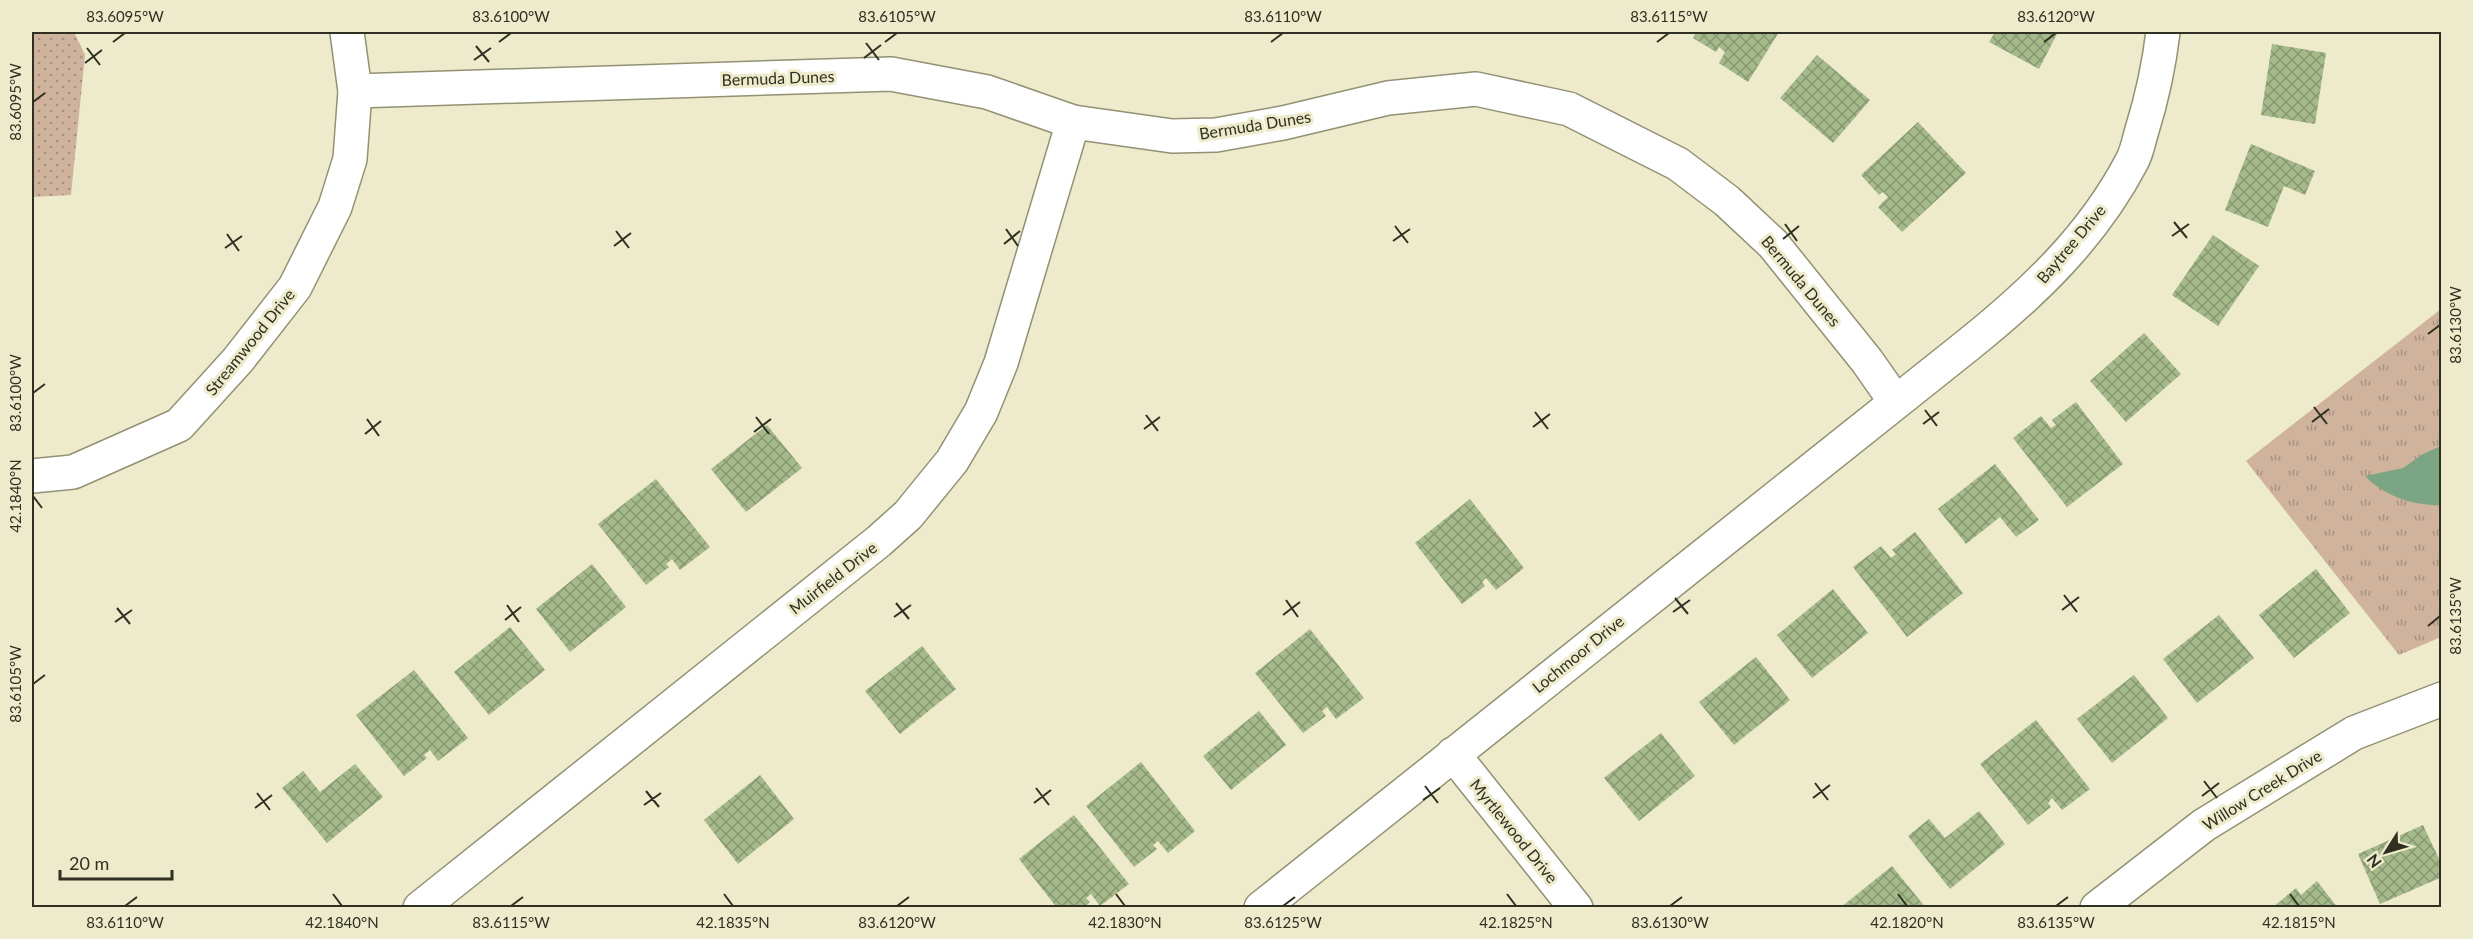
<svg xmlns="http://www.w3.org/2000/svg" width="2473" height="939" font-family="Lato,sans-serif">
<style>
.grass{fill:url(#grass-tufts)}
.park{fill:url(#park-dots)}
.water{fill:#7ca683}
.building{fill:url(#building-cross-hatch)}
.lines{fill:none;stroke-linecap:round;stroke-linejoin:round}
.street-casing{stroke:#939173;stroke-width:36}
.street{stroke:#fff;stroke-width:33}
.ticks{fill:none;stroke:#2f2f22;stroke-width:2}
.labels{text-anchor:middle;stroke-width:6;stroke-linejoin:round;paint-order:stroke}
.street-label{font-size:16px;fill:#2f2f22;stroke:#edebcb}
.neatline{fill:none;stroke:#2f2f22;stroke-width:2}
.ticks-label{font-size:15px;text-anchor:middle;fill:#2f2f22}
</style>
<defs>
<pattern id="grass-tufts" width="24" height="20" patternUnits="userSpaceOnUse" patternTransform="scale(1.5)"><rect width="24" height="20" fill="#d0b39d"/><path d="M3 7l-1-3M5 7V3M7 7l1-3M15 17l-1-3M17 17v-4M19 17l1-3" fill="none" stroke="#a99280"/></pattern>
<pattern id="park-dots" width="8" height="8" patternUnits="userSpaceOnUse" patternTransform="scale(1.5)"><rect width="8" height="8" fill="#d0b39d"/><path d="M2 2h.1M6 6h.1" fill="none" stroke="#a99280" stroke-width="1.8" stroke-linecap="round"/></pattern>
<pattern id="building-cross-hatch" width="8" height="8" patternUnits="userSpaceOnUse" patternTransform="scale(1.5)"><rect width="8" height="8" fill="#a5b98b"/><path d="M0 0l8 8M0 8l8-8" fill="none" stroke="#879771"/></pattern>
</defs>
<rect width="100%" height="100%" fill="#edebcb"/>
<polygon class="grass" points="2441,309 2441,637 2399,655 2246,461"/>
<polygon class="park" points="32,32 74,32 85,55 71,195 32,197"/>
<path class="water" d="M2441,446v59c-27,1 -57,-9 -76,-29l38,-8 20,-14z"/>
<g class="building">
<polygon points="1696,32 1779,32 1748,82 1719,63 1725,52 1719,47 1716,52 1693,38"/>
<polygon points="1995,32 2058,32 2039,69 1989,42"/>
<polygon points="2272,44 2326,53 2315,124 2261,115"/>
<polygon points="1817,55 1870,100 1833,143 1780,98"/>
<polygon points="1918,122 1966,173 1902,232 1878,207 1888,197 1883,192 1879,195 1861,175"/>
<polygon points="2251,144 2315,171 2305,195 2284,186 2268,227 2225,210"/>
<polygon points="2213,235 2259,266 2218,326 2172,295"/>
<polygon points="2144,333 2181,374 2126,422 2090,381"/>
<polygon points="2076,402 2123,464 2067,507 2013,438 2041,416 2051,428 2056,425 2052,420"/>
<polygon points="767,425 802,468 746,512 711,469"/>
<polygon points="1995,464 2039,520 2016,537 2000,517 1966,544 1938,509"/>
<polygon points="656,479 710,547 680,570 672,559 666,564 669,567 646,585 598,524"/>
<polygon points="1470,499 1524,568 1496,590 1486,578 1482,582 1485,586 1462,604 1415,543"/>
<polygon points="1915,532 1963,593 1907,637 1853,567 1881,546 1891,558 1896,554 1892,550"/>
<polygon points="592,564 626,607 570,652 536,609"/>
<polygon points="2316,569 2350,613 2294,658 2259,615"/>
<polygon points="1833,589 1868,633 1812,678 1777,635"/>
<polygon points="2219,615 2254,658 2197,703 2163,659"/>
<polygon points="510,627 545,670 489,715 454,672"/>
<polygon points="1310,629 1364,698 1336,719 1327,707 1322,711 1326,716 1303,733 1255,673"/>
<polygon points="922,646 956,689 900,734 865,691"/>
<polygon points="1756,657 1790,700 1734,745 1699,702"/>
<polygon points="414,670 468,738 438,761 430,750 424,755 427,758 404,776 356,715"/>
<polygon points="2134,675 2168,718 2112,763 2077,719"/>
<polygon points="1259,711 1286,745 1231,790 1203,756"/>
<polygon points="2036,720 2090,789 2062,810 2052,798 2048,803 2051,807 2028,825 1980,764"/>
<polygon points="1661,733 1695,776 1639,821 1604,778"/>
<polygon points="1141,762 1195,831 1168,853 1158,841 1153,845 1157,849 1134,867 1086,806"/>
<polygon points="355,764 383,797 327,843 282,788 303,771 320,792"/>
<polygon points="760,775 794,819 738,864 704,820"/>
<polygon points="1979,811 2005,844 1950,889 1908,836 1929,819 1945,838"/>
<polygon points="1074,815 1129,884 1100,906 1091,894 1086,898 1090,902 1083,908 1057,908 1019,859"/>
<polygon points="2423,825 2442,865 2442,877 2380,904 2358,854"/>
<polygon points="1892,866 1926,908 1840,908"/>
<polygon points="2317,881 2338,908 2272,908 2296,888 2301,895"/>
</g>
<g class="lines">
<defs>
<g id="street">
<polyline points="355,91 891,74 987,92 1073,122 1172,136 1216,135 1283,123 1388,98 1476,89 1569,109 1678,164 1727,201 1773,244 1867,361 1895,401"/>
<polyline points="32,476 73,472 179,425 238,360 295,287 335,207 350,159 355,91 347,32"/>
<polyline points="1453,754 1576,908"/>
<polyline points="420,908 879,541 908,515 952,461 981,412 1001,363 1073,122"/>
<path d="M1261,908l707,-563c65,-52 125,-109 164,-184 5,-9 7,-21 10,-31 10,-32 17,-65 21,-98"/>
<polyline points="2097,908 2204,825 2354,733 2442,699"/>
</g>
</defs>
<use href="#street" class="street-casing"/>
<use href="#street" class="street"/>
</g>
<path class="ticks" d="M113,42l12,-9M499,42l12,-9M885,42l12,-9M1271,42l12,-9M1657,42l12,-9M2044,42l12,-9M866,43l13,17M476,46l13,16M87,48l13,17M864,58l17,-13M474,60l17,-12M85,63l17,-13M33,102l12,-9M2174,222l13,16M1785,224l12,17M1395,226l13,17M1006,229l12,17M616,231l13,17M227,234l12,17M2172,236l17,-12M1783,239l16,-13M1393,241l17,-12M1004,244l16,-13M614,246l17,-13M225,248l17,-12M2428,334l12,-9M33,393l12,-9M2314,407l13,17M1925,410l12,16M1535,412l13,17M1146,415l12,16M756,417l13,17M367,419l12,17M2312,422l17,-13M1923,424l16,-12M1533,427l17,-13M1144,429l16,-12M754,432l17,-13M365,434l16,-13M33,496l9,12M2064,595l13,17M1675,598l13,16M1286,600l12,17M896,603l13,16M507,605l12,17M117,608l13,16M2062,610l17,-13M1673,612l17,-12M1283,615l17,-13M894,617l17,-12M505,620l16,-13M115,622l17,-12M2428,626l12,-10M33,684l12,-9M2204,781l13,17M1815,783l13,17M1425,786l13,17M1036,788l13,17M646,791l13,16M257,793l13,17M2202,796l17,-13M1813,798l17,-13M1423,800l17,-12M1034,803l17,-13M644,805l17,-12M255,808l17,-13M333,894l9,12M724,894l9,12M1116,894l9,12M1507,894l9,12M1898,894l9,12M2290,894l9,12M125,906l12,-9M511,906l12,-9M897,906l12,-9M1283,906l12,-9M1670,906l12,-9M2056,906l12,-9"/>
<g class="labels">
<g class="street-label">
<text transform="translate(778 78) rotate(-2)" y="6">Bermuda Dunes</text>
<text transform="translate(1255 125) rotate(-9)" y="6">Bermuda Dunes</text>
<text transform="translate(2071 244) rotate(-50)" y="6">Baytree Drive</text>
<text transform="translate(1801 281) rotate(50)" y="6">Bermuda Dunes</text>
<text transform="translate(250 342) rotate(-51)" y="6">Streamwood Drive</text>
<text transform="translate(833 578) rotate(-38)" y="6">Muirfield Drive</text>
<text transform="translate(1578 654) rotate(-39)" y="6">Lochmoor Drive</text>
<text transform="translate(2262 790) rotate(-32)" y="6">Willow Creek Drive</text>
<text transform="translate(1514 831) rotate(51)" y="6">Myrtlewood Drive</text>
</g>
</g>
<rect width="2473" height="939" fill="none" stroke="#edebcb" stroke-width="66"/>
<g transform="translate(2386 852) rotate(233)" stroke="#edebcb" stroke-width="4.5" paint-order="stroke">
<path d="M0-4.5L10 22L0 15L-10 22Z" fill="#2f2f22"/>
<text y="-9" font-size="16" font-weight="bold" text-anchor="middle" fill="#2f2f22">N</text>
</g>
<path d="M60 870v9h112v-9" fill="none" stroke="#2f2f22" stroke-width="3"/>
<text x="69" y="870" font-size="18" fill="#2f2f22" stroke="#edebcb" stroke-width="4.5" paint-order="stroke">20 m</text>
<rect x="33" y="33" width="2407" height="873" class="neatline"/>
<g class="ticks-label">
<text x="125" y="22">83.6095°W</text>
<text x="511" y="22">83.6100°W</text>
<text x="897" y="22">83.6105°W</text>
<text x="1283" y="22">83.6110°W</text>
<text x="1669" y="22">83.6115°W</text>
<text x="2056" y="22">83.6120°W</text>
<text transform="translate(16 102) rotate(-90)" y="5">83.6095°W</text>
<text transform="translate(2456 325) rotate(-90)" y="5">83.6130°W</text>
<text transform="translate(16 393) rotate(-90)" y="5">83.6100°W</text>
<text transform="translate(16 496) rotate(-90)" y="5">42.1840°N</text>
<text transform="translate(2456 616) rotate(-90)" y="5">83.6135°W</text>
<text transform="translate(16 684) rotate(-90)" y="5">83.6105°W</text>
<text x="125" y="928">83.6110°W</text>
<text x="342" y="928">42.1840°N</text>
<text x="511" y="928">83.6115°W</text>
<text x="733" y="928">42.1835°N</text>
<text x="897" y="928">83.6120°W</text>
<text x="1125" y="928">42.1830°N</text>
<text x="1283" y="928">83.6125°W</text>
<text x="1516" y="928">42.1825°N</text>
<text x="1670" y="928">83.6130°W</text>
<text x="1907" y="928">42.1820°N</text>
<text x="2056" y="928">83.6135°W</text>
<text x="2299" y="928">42.1815°N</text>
</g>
</svg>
